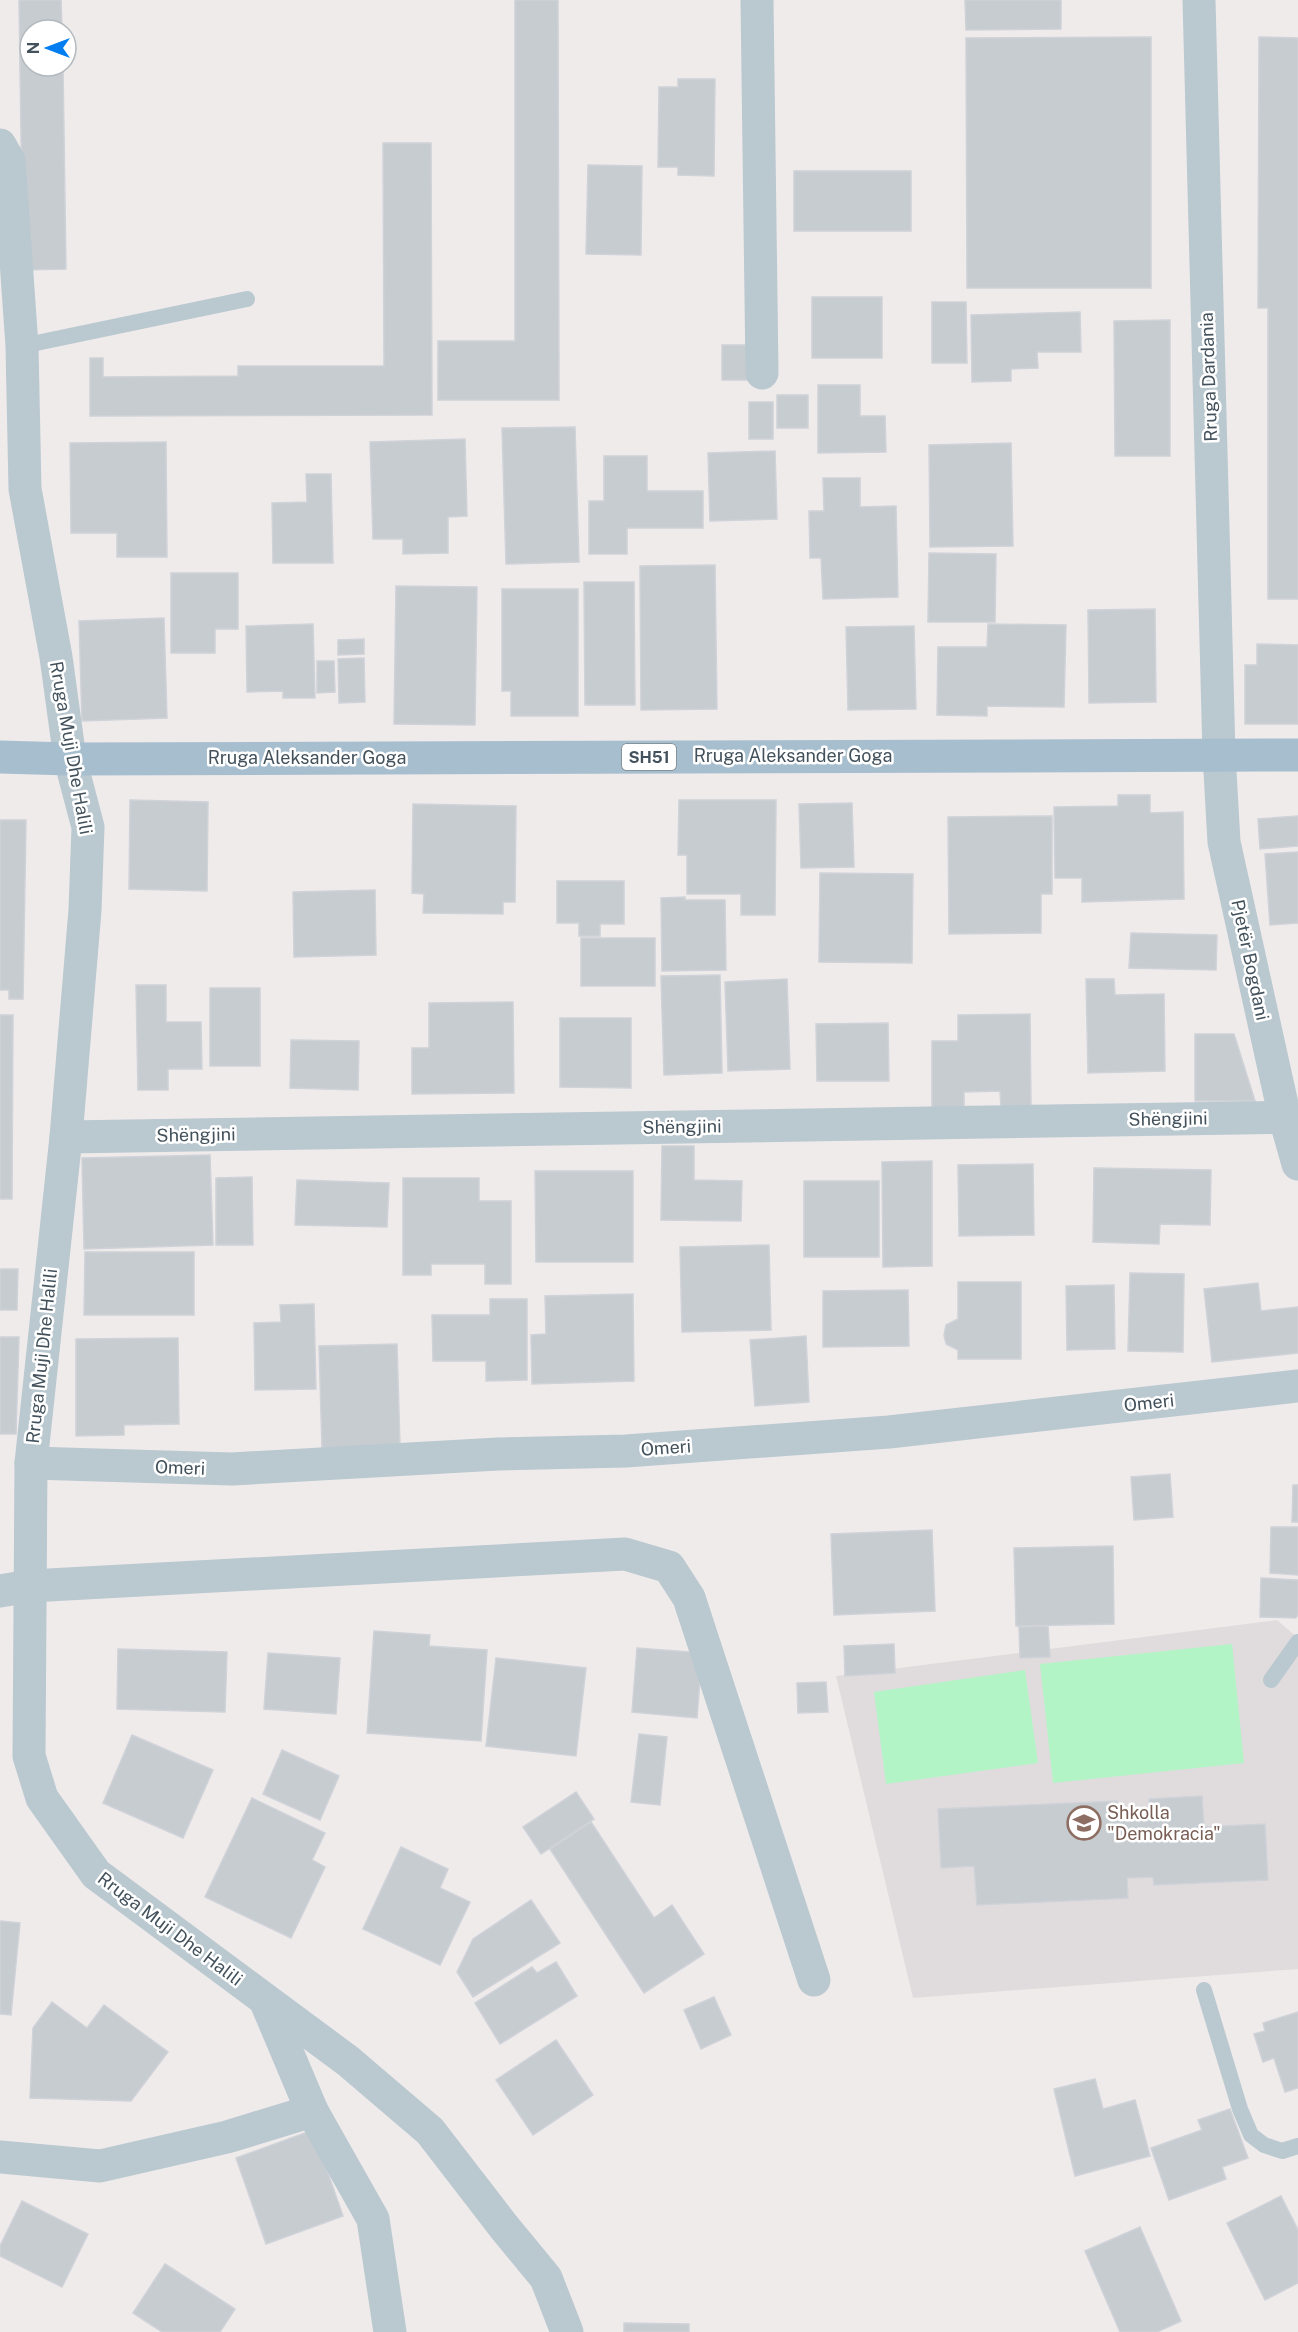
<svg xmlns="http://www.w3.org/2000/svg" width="1298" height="2332" font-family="'Public Sans',sans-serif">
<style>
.education{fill:#e0dcdd}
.green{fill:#b2f4c6}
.building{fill:#c7ccd1;stroke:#cfd2d8;stroke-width:1.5}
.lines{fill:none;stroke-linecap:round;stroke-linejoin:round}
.service{stroke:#bac8d0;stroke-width:16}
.minor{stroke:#bac8d0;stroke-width:33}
.tertiary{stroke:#bac8d0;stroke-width:33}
.primary{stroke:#a7becf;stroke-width:33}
.labels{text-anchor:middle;stroke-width:5;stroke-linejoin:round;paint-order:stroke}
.shield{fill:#fff;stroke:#7b858c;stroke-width:1.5}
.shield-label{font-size:16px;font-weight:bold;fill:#42515b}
.street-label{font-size:18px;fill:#42515b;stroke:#fff}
.education-label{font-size:18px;fill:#785e54;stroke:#fff;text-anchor:start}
</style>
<rect width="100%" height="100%" fill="#efebeb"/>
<polygon class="education" points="1277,1620 1298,1638 1298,1969 913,1998 836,1676"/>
<g class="green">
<polygon points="1232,1644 1244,1763 1053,1783 1040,1664"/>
<polygon points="1025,1670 1038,1763 886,1784 874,1692"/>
</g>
<g class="building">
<polygon points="19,0 61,0 62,30 30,30 30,66 63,66 66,269 23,270"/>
<polygon points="515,0 558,0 559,400 438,400 438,341 515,341"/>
<polygon points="965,0 1061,0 1061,29 966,30"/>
<polygon points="1151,37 1151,288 967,288 966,38"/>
<polygon points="1259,37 1298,38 1298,599 1268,599 1268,308 1258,308"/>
<polygon points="678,79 715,79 714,176 678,175 678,167 658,167 659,87 678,87"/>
<polygon points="383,143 431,143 432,415 90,416 90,358 103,358 103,377 238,376 238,366 384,366"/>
<polygon points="588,165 642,166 641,255 586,254"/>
<rect x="794" y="171" width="117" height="60"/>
<rect x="812" y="297" width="70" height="61"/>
<polygon points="932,302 966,302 967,363 932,363"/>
<polygon points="1080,312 1081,352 1037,352 1038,368 1011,369 1011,381 972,382 971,315"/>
<polygon points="1170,320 1170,456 1115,456 1114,321"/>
<rect x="722" y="345" width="32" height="35"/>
<polygon points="818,385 860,385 860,416 885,416 886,452 818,453"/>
<rect x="777" y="395" width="31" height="33"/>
<rect x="749" y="402" width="24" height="37"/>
<polygon points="575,427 579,562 506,564 502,428"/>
<polygon points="465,439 467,516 448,517 448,553 403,554 403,539 373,539 370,442"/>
<polygon points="166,442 167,557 117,557 117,533 71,533 70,443"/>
<polygon points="1011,443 1013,546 930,547 929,445"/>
<polygon points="775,451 777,519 710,521 708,453"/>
<polygon points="604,456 647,456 647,491 703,491 703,528 627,528 627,554 589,554 589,501 604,501"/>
<polygon points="306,474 331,474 333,563 273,563 272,503 307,502"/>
<polygon points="823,478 860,478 860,507 896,506 898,597 823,599 821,558 810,558 809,511 824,511"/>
<polygon points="929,553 996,554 995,622 928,622"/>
<polygon points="715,565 717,709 641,710 640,566"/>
<polygon points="171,573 238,573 238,629 215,629 215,653 171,653"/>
<polygon points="584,582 634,582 635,705 585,705"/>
<polygon points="396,586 477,587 475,725 394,724"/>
<polygon points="502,589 578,589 578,716 511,716 511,691 502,691"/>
<polygon points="1155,609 1156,702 1089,703 1088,610"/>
<polygon points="164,618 167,718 82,721 79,621"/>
<polygon points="313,624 315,698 283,698 283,691 247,692 246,626"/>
<polygon points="988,624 1066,625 1064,707 987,706 987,716 937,715 938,647 987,647"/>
<polygon points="914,626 916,709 848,710 846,627"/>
<polygon points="364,639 364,654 338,655 338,640"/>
<polygon points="1257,644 1298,645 1298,724 1245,724 1245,665 1257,665"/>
<polygon points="364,658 365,702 339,703 338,659"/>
<polygon points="317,661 334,661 335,692 317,693"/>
<polygon points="1118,795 1150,795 1150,813 1183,812 1184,899 1082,902 1082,878 1055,878 1054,807 1118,806"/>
<polygon points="130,800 208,802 207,891 129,889"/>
<polygon points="679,800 776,800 775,915 741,915 741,894 687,894 687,855 678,855"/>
<polygon points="852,803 854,867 801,868 799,804"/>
<polygon points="413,804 516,806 515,902 503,902 503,914 423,913 424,894 412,893"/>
<polygon points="1052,816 1052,894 1041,894 1041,933 949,934 948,817"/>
<polygon points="1298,816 1298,846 1260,849 1258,819"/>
<polygon points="0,820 26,820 23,999 9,999 9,990 0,990"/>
<polygon points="1298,852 1298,923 1270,925 1265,854"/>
<polygon points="820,873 913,874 912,963 819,962"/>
<polygon points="557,881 624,881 624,924 600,924 600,936 579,936 579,923 557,923"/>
<polygon points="375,890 376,955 294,957 293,892"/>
<polygon points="685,897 685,900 725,900 726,970 662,971 661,898"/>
<polygon points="1131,933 1217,935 1216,970 1129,968"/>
<rect x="581" y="938" width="74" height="48"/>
<polygon points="720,975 722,1073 664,1075 661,976"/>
<polygon points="787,979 790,1069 728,1071 725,982"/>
<polygon points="1086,979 1114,979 1115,995 1164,994 1165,1071 1088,1073"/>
<polygon points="136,985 166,985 166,1022 201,1022 202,1069 168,1069 168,1090 138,1090"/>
<rect x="210" y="988" width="50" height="78"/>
<polygon points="513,1002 514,1093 412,1094 412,1048 429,1048 429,1003"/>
<polygon points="1030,1014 1031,1108 1001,1108 1000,1091 964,1092 964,1109 932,1109 932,1041 958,1041 958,1015"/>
<polygon points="0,1015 13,1015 12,1199 0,1199"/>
<polygon points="560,1018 631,1018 631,1088 560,1087"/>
<polygon points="888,1023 889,1081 817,1081 816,1024"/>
<polygon points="1195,1034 1234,1034 1255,1101 1195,1101"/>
<polygon points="291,1040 359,1041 358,1090 290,1088"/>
<polygon points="662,1146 694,1146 694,1180 742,1181 741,1221 661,1220"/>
<polygon points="210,1155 213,1245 84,1249 82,1158"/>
<polygon points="932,1161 932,1266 883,1267 882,1162"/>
<polygon points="1033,1164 1034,1235 959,1236 958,1165"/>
<polygon points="1094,1168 1211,1170 1210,1225 1160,1224 1159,1244 1093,1242"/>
<polygon points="535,1171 633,1171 633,1262 536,1262"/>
<polygon points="252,1177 253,1245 216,1245 216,1178"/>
<polygon points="403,1178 479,1178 479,1201 511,1201 511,1284 485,1284 485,1264 431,1264 431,1275 403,1275"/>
<polygon points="297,1180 389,1183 387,1227 295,1225"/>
<rect x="804" y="1181" width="75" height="76"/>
<polygon points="769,1245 771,1330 682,1332 680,1247"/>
<polygon points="85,1252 194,1252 194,1315 84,1315"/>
<polygon points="0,1269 18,1269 17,1310 0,1310"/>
<polygon points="1130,1273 1184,1274 1183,1352 1128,1351"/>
<polygon points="958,1282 1021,1282 1021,1359 958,1359 958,1350 946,1344 944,1335 946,1325 958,1319"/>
<polygon points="1258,1283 1261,1311 1298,1307 1298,1353 1212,1362 1204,1289"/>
<polygon points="1114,1285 1115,1349 1067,1350 1066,1286"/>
<polygon points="908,1290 909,1346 823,1347 823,1291"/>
<polygon points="633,1294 634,1381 532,1384 531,1335 546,1334 545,1296"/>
<polygon points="490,1299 527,1299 527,1380 486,1381 486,1361 433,1361 432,1315 490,1315"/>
<polygon points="314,1304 316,1389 255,1390 254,1323 281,1322 280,1305"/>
<polygon points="806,1336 809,1402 755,1406 750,1340"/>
<polygon points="0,1337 19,1337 16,1434 0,1434"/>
<polygon points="178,1338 179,1424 124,1425 124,1435 76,1436 76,1339"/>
<polygon points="397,1344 400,1446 322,1448 319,1346"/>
<polygon points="1170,1474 1173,1517 1134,1520 1131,1477"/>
<polygon points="1293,1485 1298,1485 1298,1522 1292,1522"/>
<polygon points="1271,1527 1298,1527 1298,1575 1270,1573"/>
<polygon points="932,1530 935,1611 834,1615 831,1534"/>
<polygon points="1113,1546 1114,1624 1016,1626 1014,1548"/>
<polygon points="1261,1578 1298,1580 1298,1614 1296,1618 1260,1617"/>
<polygon points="1048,1626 1050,1657 1020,1658 1019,1627"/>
<polygon points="374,1631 430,1635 429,1646 487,1650 481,1741 367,1733"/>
<polygon points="894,1644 895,1673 845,1676 844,1646"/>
<polygon points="637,1648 702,1653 697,1718 632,1712"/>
<polygon points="118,1649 227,1652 225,1712 117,1709"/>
<polygon points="268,1653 340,1658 336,1714 264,1709"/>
<polygon points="496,1658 586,1668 576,1756 486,1746"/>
<polygon points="826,1682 828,1712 798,1713 797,1683"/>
<polygon points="639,1734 667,1737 660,1805 631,1802"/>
<polygon points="132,1735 213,1770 183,1838 103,1803"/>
<polygon points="282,1750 339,1776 320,1820 263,1794"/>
<polygon points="576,1792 594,1819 541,1854 523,1827"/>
<polygon points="1202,1796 1204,1827 1265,1824 1268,1880 1154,1885 1153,1877 1127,1878 1128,1898 977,1905 974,1866 941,1868 938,1809 1117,1801 1117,1816 1150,1814 1149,1799"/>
<polygon points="252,1798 325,1833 312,1860 325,1867 291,1938 205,1897"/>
<polygon points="591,1822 654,1918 672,1905 704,1954 644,1993 550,1849"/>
<polygon points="401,1847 448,1869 440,1888 470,1902 440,1965 363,1929"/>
<polygon points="531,1900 560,1943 473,1997 457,1972 473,1939"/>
<polygon points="0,1921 20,1923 11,2015 0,2014"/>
<polygon points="556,1962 577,1996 500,2044 475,2003 532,1967 537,1973"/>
<polygon points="714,1997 731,2035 701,2049 684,2010"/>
<polygon points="52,2002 87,2028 104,2005 168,2052 131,2101 30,2098 33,2028"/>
<polygon points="1298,2012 1298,2088 1285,2092 1274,2058 1263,2062 1254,2034 1265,2031 1263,2023"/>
<polygon points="556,2040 593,2095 533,2135 496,2080"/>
<polygon points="1095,2079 1103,2109 1135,2100 1150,2156 1075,2176 1054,2089"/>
<polygon points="1230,2109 1248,2158 1222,2167 1226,2179 1169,2200 1151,2148 1202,2130 1198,2120"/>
<polygon points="313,2130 343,2216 266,2244 236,2158"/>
<polygon points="1281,2196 1298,2230 1298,2283 1265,2300 1227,2223"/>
<polygon points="22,2201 88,2234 62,2287 0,2256 0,2246"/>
<polygon points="1140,2227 1181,2321 1157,2332 1120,2332 1085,2251"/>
<polygon points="165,2264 235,2309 220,2332 162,2332 133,2313"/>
<polygon points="624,2323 689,2324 689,2332 624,2332"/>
</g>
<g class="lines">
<g class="service">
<polyline points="22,346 247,299"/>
<polyline points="1271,1680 1298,1642"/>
<polyline points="1204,1990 1240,2109 1251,2135 1264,2145 1282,2151 1298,2146"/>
</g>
<g class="minor">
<polyline points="757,0 762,373"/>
<polyline points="0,145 9,161 22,346 25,489 56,657 70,759 88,827 85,910 66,1137 31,1463 29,1756 42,1798 96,1874 348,2061 430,2131 504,2227 546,2278 567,2332"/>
<polyline points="1219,754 1224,842 1285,1118 1298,1164"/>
<polyline points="66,1137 1298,1117"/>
<polyline points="31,1463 232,1469 498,1454 626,1451 889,1432 1298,1386"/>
<polyline points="0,1591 30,1586 625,1554 669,1567 689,1598 814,1980"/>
<polyline points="266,2002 312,2111 373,2219 390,2332"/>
<polyline points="0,2157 100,2166 227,2137 312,2111"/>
</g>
<polyline class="tertiary" points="1199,0 1219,754"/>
<polyline class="primary" points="0,757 70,759 1298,755"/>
</g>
<defs>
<symbol id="school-ring" viewBox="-11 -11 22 22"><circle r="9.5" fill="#fff" stroke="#8d6e63" stroke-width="1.5"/><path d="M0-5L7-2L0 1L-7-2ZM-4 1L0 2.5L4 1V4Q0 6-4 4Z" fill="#8d6e63"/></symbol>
</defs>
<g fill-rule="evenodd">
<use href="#school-ring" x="1065" y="1804" width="38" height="38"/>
</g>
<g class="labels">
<rect class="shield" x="622" y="744" width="54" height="26" rx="4.5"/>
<g class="shield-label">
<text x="649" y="763">SH51</text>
</g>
<g class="street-label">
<text transform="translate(1209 377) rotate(-92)" y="6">Rruga Dardania</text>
<text transform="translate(71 748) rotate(80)" y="6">Rruga Muji Dhe Halili</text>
<text x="793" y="762">Rruga Aleksander Goga</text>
<text x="307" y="764">Rruga Aleksander Goga</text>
<text transform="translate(1250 960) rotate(78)" y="6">Pjetër Bogdani</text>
<text transform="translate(1168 1119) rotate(-1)" y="6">Shëngjini</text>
<text transform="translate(682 1127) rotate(-1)" y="6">Shëngjini</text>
<text transform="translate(196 1135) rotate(-1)" y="6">Shëngjini</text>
<text transform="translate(42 1356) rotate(-84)" y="6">Rruga Muji Dhe Halili</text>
<text transform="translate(1149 1403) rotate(-6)" y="6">Omeri</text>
<text transform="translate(666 1448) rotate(-4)" y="6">Omeri</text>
<text transform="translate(180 1468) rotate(2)" y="6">Omeri</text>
<text transform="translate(170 1929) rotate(37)" y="6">Rruga Muji Dhe Halili</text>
</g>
<g class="education-label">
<text x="1107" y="1819">Shkolla<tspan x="1107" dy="21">"Demokracia"</tspan></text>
</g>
</g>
<g transform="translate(48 48) rotate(270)"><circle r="28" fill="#ffffff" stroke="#b3b9bd" stroke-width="1.5"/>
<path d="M0-4.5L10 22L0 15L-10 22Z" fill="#037ef1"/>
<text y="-9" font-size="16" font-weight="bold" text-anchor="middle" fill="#42515b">N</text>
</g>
</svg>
